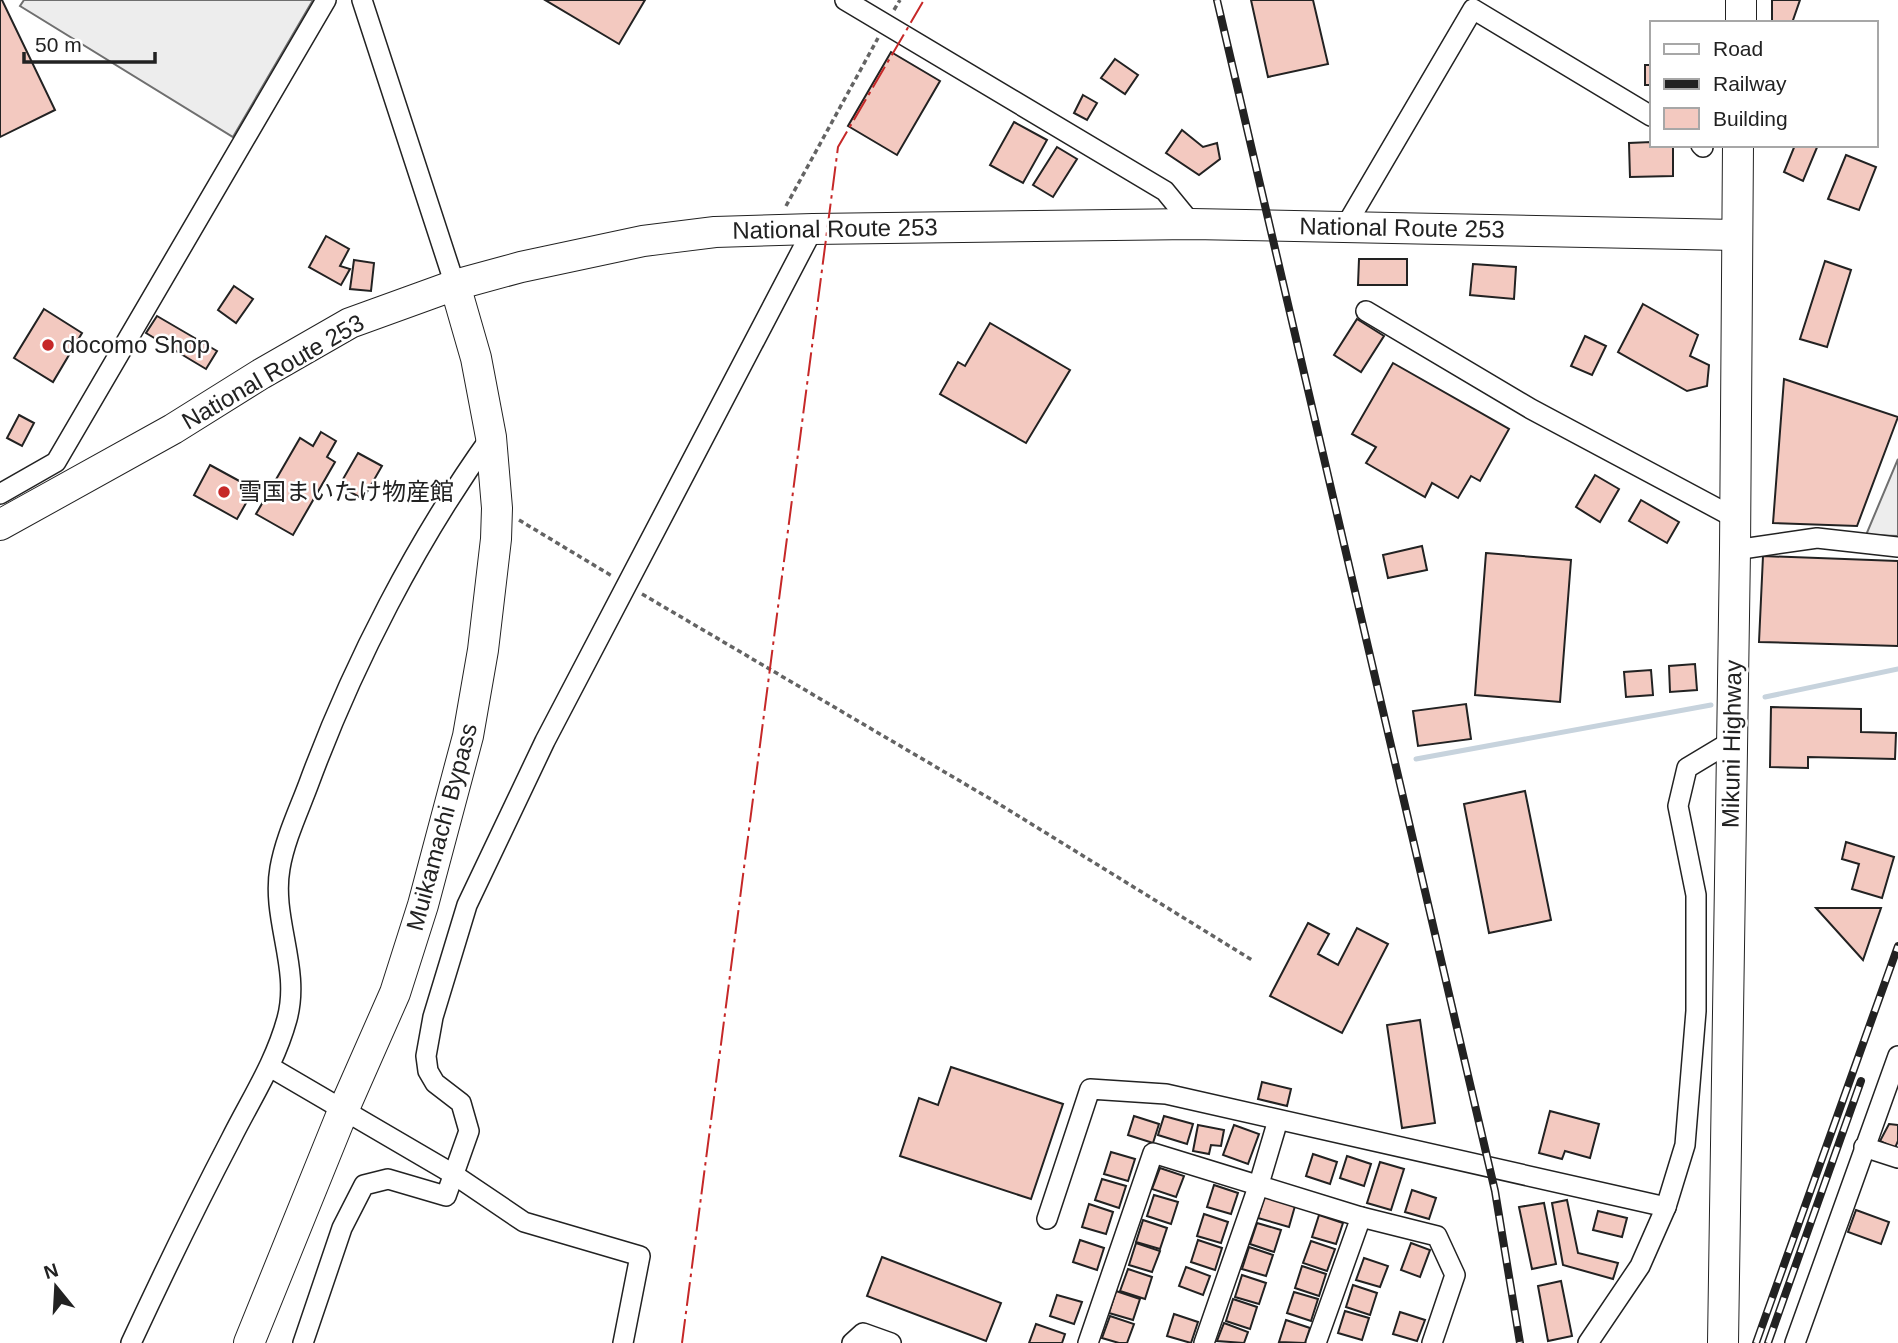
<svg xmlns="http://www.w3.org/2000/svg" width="1898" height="1343" font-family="Arial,'Noto Sans JP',sans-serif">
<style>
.parking{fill:#ededed;stroke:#6f6f6f;stroke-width:2}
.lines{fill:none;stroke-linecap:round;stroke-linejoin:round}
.stream{stroke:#c7d3dd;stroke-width:5}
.building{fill:#f3c9c0;stroke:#222;stroke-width:2}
.minor-casing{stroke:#222;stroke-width:22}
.highway-casing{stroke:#222;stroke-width:32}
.path{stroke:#646464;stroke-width:3.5;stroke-dasharray:5 3.5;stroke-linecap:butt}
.minor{stroke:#fff;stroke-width:19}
.highway{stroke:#fff;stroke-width:30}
.rail-casing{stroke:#222;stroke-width:8}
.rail{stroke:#fff;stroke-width:5;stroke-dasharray:16;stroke-linecap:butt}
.power{stroke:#c62828;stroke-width:2;stroke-dasharray:24 5 3.5 5;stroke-linecap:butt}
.poi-dot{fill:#c62828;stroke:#fff;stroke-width:2.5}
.labels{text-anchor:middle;stroke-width:5;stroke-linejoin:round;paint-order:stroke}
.street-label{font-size:24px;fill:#222;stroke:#fff}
.poi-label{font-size:24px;fill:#222;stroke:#fff;text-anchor:start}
</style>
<rect width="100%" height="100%" fill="#fff"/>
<g class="parking">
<polygon points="24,0 313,0 233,137 20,6"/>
<polygon points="1898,459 1898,536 1866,535"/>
</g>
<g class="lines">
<g class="stream">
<polyline points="1765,697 1898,669"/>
<polyline points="1416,759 1711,705"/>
</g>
</g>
<g class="building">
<polygon points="0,0 2,0 55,110 0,137"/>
<polygon points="545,0 645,0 619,44"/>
<polygon points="1251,0 1313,0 1328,64 1268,77"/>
<polygon points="1772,0 1800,0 1792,23 1772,23"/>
<polygon points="891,52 940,81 897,155 848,126"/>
<polygon points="1115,59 1138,75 1125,94 1101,78"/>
<rect x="1645" y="65" width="6" height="20"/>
<polygon points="1083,95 1097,103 1087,120 1074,113"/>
<polygon points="1014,122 1047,140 1023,183 990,165"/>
<polygon points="1182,130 1203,147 1217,143 1220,159 1199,175 1166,153"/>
<polygon points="1651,142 1651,145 1673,145 1673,176 1630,177 1629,143"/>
<polygon points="1795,145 1818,145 1803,181 1784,172"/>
<polygon points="1057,147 1077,159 1053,197 1033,185"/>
<polygon points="1846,155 1876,167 1859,210 1828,199"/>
<polygon points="326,236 349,249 340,266 350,269 341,285 309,267"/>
<polygon points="1359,259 1407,259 1407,285 1358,285"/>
<polygon points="354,260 374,263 371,291 350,289"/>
<polygon points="1825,261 1851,270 1827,347 1800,339"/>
<polygon points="1473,264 1516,267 1514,299 1470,295"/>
<polygon points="234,286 253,299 236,323 218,310"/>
<polygon points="1643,304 1698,335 1690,356 1709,365 1707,386 1687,391 1618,352"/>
<polygon points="44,309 82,333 53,382 14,358"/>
<polygon points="157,316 217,351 206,369 146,333"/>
<polygon points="1357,319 1384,336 1361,372 1334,355"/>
<polygon points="990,323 1070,370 1026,443 940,394 958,362 965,366"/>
<polygon points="1585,336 1606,346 1592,375 1571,366"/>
<polygon points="1393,363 1509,429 1480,481 1471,476 1458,498 1432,483 1425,497 1366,463 1376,447 1352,434"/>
<polygon points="1784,379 1898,417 1857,526 1773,523"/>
<polygon points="19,415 34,423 22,446 7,438"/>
<polygon points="321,432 336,441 327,457 335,462 293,535 256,514 300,438 313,446"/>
<polygon points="358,453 382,466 363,499 339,486"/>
<polygon points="210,465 254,489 237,519 194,495"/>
<polygon points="1595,475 1619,489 1600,522 1576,507"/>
<polygon points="1641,500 1679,522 1667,543 1629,521"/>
<polygon points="1422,546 1427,570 1388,578 1383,555"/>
<polygon points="1486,553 1571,560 1560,702 1475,695"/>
<polygon points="1763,556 1898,561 1898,646 1759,642"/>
<polygon points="1695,664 1697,690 1670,692 1669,666"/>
<polygon points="1651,670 1653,695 1626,697 1624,672"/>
<polygon points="1466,704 1471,739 1418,746 1413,711"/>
<polygon points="1771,707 1861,709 1861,732 1896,733 1895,759 1808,757 1808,768 1770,767"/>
<polygon points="1525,791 1551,920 1489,933 1464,804"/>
<polygon points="1846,842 1894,857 1882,898 1852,889 1859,864 1842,859"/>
<polygon points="1816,908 1881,908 1863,960"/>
<polygon points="1308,923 1329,934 1318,954 1338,965 1357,928 1388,944 1342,1033 1270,996"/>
<polygon points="1420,1020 1435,1123 1402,1128 1387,1025"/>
<polygon points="951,1067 1063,1104 1031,1199 900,1156 919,1098 938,1105"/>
<polygon points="1262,1082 1291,1089 1287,1106 1258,1099"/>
<polygon points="1550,1111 1599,1124 1590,1158 1565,1151 1562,1159 1539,1153"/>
<polygon points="1134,1116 1159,1124 1153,1143 1128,1135"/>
<polygon points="1164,1116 1193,1124 1187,1144 1158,1135"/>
<polygon points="1889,1124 1898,1125 1898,1141 1895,1148 1880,1141"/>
<polygon points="1198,1125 1224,1130 1221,1146 1211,1145 1209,1154 1193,1151"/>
<polygon points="1234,1125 1259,1134 1248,1164 1223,1155"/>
<polygon points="1111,1152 1135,1159 1128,1181 1104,1174"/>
<polygon points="1313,1154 1337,1162 1330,1184 1306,1176"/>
<polygon points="1347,1156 1371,1164 1364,1186 1340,1178"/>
<polygon points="1380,1162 1404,1169 1391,1210 1367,1203"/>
<polygon points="1160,1168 1184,1176 1176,1197 1152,1189"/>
<polygon points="1102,1179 1126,1186 1119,1208 1095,1200"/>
<polygon points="1214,1185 1238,1193 1231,1214 1207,1207"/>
<polygon points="1412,1190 1436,1198 1429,1219 1405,1212"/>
<polygon points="1154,1195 1178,1202 1171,1224 1147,1216"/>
<polygon points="1264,1197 1295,1206 1289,1227 1258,1218"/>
<polygon points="1567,1200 1578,1253 1618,1263 1613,1279 1563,1265 1552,1203"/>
<polygon points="1544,1203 1556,1264 1532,1269 1519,1207"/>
<polygon points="1089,1204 1113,1212 1106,1234 1082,1227"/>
<polygon points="1856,1210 1889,1222 1881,1244 1848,1232"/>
<polygon points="1598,1211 1627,1218 1622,1237 1593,1230"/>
<polygon points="1204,1214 1228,1222 1221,1243 1197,1236"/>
<polygon points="1319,1215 1343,1223 1336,1244 1312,1237"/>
<polygon points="1143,1220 1167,1228 1160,1249 1136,1242"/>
<polygon points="1257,1223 1281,1230 1274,1252 1250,1244"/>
<polygon points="1080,1240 1104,1248 1097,1270 1073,1262"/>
<polygon points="1198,1240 1222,1248 1215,1270 1191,1262"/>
<polygon points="1311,1241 1335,1249 1327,1271 1303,1263"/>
<polygon points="1136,1243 1160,1251 1152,1272 1129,1265"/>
<polygon points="1411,1243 1430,1250 1420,1277 1401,1270"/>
<polygon points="1249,1247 1273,1255 1266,1276 1242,1269"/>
<polygon points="882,1257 1001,1303 986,1341 867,1296"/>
<polygon points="1364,1258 1388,1266 1380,1287 1356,1280"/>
<polygon points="1302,1266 1326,1274 1319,1296 1295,1288"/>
<polygon points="1186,1267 1210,1276 1203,1295 1179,1286"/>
<polygon points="1128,1269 1152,1277 1145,1299 1120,1291"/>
<polygon points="1242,1275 1266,1283 1259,1304 1235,1297"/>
<polygon points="1561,1281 1572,1336 1548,1341 1538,1286"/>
<polygon points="1353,1285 1377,1293 1370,1315 1346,1307"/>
<polygon points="1116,1291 1140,1299 1133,1320 1109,1313"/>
<polygon points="1294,1292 1318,1299 1311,1321 1287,1313"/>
<polygon points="1057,1295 1082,1302 1074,1324 1050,1316"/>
<polygon points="1233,1299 1257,1307 1250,1329 1226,1321"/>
<polygon points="1345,1311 1369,1318 1362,1340 1338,1333"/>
<polygon points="1400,1312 1425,1320 1417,1341 1393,1334"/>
<polygon points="1174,1314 1198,1322 1191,1343 1167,1336"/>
<polygon points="1110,1316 1134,1324 1127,1343 1119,1343 1102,1338"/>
<polygon points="1286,1320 1310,1328 1305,1343 1279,1342"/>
<polygon points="1224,1323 1248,1332 1244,1343 1217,1341"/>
<polygon points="1036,1324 1065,1334 1062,1343 1029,1343"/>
</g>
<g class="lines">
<defs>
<g id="minor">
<polyline points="362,0 455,285"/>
<polyline points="845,0 1165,191 1192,224"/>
<polyline points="1701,145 1703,147"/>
<polyline points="1345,227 1473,9 1651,116"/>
<polyline points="1366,311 1531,409 1735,518"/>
<polyline points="0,494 56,462 326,0"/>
<polyline points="1735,550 1817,538 1898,547"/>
<polyline points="270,1067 453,1174 524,1222 640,1256 623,1343"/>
<polyline points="1864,1147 1898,1158"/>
<polyline points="1361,1217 1437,1236 1455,1275 1432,1343"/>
<polyline points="1047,1219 1090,1089 1166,1094 1666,1207"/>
<path d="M131,1343c32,-69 65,-137 100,-204 20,-40 44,-76 56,-120 14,-51 -16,-100 -7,-151 5,-29 19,-58 29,-85 44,-119 108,-243 182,-346"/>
<polyline points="303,1343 342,1228 364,1185 388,1179 446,1196 469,1131 461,1103 435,1083 428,1071 426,1056 433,1017 467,905 545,741 813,229"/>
<polyline points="852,1343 863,1333 891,1343"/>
<polyline points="1088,1343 1153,1153 1361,1217 1316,1343"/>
<polyline points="1204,1343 1259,1184 1278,1120"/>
<polyline points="1588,1343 1640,1266 1666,1207 1685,1145 1696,1011 1696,895 1678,806 1687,768 1732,741"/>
<polyline points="1795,1343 1898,1056"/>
</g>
<g id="highway">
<polyline points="1741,23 1741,0"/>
<polyline points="0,525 173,429 261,374 350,323 455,285 521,267 643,241 715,232 813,229 1192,224 1736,235"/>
<polyline points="249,1343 343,1111 395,993 423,905 468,736 483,650 496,539 497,508 491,437 476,358 455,285"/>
<polyline points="1723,1343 1735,550 1738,145"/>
</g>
</defs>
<use href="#minor" class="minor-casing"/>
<use href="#highway" class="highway-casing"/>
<g class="path">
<polyline points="894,10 900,0"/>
<polyline points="786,206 878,38"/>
<polyline points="519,520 612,576"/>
<polyline points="642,594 999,804 1252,960"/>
</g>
<use href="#minor" class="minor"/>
<use href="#highway" class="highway"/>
<defs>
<g id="rail">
<polyline points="1217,0 1495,1191 1520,1343"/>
<polyline points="1756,1343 1898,946"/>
<polyline points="1768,1343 1861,1081"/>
</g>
</defs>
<use href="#rail" class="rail-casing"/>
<use href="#rail" class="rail"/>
<polyline class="power" points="682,1343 838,147 924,0"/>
</g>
<g class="poi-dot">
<circle cx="48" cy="345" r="7"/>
<circle cx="224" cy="492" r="7"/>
</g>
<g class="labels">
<g class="street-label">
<text transform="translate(1402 228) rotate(1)" y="8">National Route 253</text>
<text transform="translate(835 229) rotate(-1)" y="8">National Route 253</text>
<text transform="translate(273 372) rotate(-30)" y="8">National Route 253</text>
<text transform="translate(1732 744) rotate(-89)" y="8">Mikuni Highway</text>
<text transform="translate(442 827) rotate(-75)" y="8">Muikamachi Bypass</text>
</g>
<g class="poi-label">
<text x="62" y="353">docomo Shop</text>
<text x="238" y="500">雪国まいたけ物産館</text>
</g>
</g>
<rect x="1650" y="21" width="228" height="126" fill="#ffffff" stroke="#a7a7a7" stroke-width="2"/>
<rect x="1664" y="44" width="35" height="10" fill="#ffffff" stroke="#a7a7a7" stroke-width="2"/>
<text x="1713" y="56" font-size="21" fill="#222222">Road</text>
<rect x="1664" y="79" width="35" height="10" fill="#222222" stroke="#a7a7a7" stroke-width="2"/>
<text x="1713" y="91" font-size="21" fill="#222222">Railway</text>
<rect x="1664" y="108" width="35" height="21" fill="#f3c9c0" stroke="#a7a7a7" stroke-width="2"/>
<text x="1713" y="126" font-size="21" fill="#222222">Building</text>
<g transform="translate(56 1287) rotate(342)" stroke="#ffffff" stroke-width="5" paint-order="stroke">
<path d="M0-5L12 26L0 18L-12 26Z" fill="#222222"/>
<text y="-10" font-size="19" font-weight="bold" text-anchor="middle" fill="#222222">N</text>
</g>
<path d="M24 52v10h131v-10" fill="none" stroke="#222222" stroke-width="3.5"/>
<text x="35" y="52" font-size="21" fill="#222222" stroke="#ffffff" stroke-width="5" paint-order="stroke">50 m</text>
</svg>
